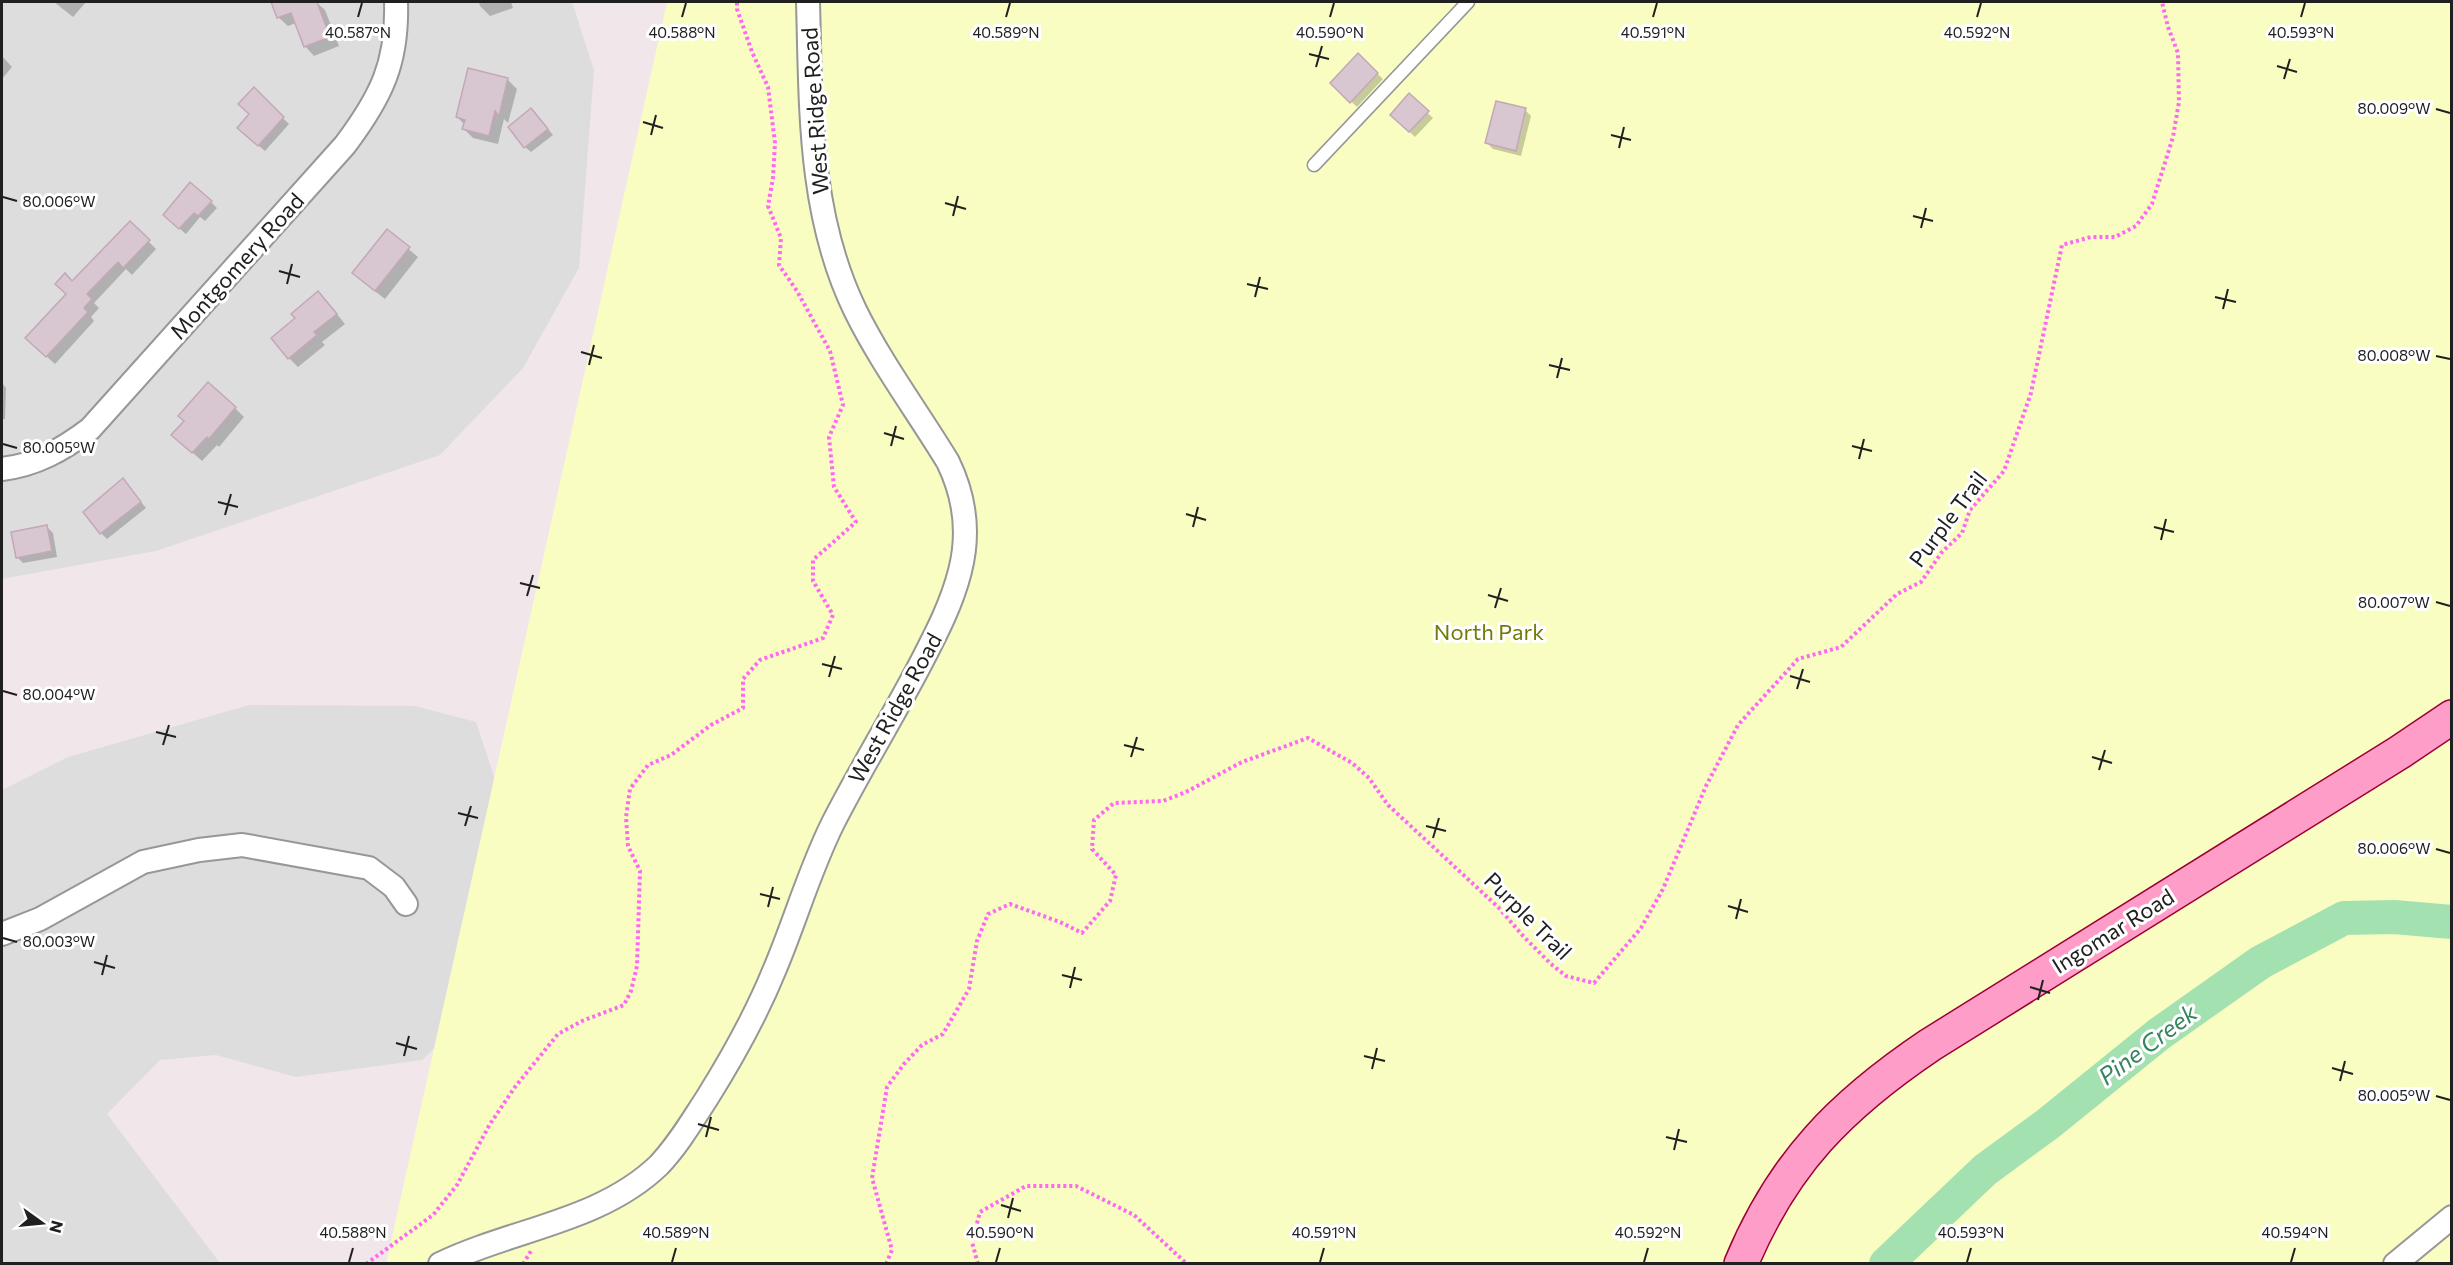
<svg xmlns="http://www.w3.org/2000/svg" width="2453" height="1265" font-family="Commissioner,sans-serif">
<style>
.residential{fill:#deddde}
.park{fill:#f9fdc2}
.shadow{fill:#0003}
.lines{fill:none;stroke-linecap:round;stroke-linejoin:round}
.river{stroke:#a4e1b1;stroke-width:34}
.building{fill:#d8c6d0;stroke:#c4a7b8;stroke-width:1.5}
.lane-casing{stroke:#979797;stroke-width:15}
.street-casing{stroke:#979797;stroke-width:26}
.primary-casing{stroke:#9c0036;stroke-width:36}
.path{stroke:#ff69f2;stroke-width:4;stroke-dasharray:3 3;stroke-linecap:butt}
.lane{stroke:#fff;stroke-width:12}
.street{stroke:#fff;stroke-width:22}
.primary{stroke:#ff9dc9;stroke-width:33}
.ticks{fill:none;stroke:#202020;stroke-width:2}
.labels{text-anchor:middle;stroke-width:6;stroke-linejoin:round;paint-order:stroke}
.street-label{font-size:22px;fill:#202020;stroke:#fff}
.park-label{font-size:22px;fill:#737b06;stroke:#fff}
.water-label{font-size:24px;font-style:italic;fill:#36845d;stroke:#fff}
.ticks-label{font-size:15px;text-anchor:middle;fill:#202020;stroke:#fff;stroke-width:6;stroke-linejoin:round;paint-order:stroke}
</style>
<rect width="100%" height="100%" fill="#f1e6ea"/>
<g class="residential">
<polygon points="2,2 572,2 594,70 579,268 523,368 440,455 156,551 2,579"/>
<polygon points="249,705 415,706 476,722 506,813 482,1002 422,1060 296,1077 216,1055 160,1060 107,1114 220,1263 2,1264 2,790 68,757"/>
</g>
<polygon class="park" points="667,2 2451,2 2451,1263 386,1264"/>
<g class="shadow">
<polygon points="54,2 86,2 73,17"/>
<polygon points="273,2 316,2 325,10 339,46 314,56 305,46 296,23 288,26 278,17"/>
<polygon points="479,2 511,2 513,8 490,16 480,6"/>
<polygon points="1358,55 1383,79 1357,107 1332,83"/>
<polygon points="2,56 12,67 2,79"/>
<polygon points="507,79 517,89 508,123 504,119 498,144 473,138 464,129 465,125 457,117"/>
<polygon points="1409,96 1433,118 1415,137 1392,115"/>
<polygon points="273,109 289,124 265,151 245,134"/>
<polygon points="1525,110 1531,116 1521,156 1493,149 1487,143"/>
<polygon points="537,116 553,135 531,152 525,147"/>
<polygon points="211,202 217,208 205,221 200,217 186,234 171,221"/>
<polygon points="130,223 156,249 132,275 126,269 94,303 99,308 91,317 94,321 55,364 35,346 68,294 72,283"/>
<polygon points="387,231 418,257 385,299 363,282"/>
<polygon points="327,302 345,324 322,342 325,345 298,367 289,358"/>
<polygon points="2,383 6,388 5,419 2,419"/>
<polygon points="235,408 244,417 219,447 217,445 202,461 183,444"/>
<polygon points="123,480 146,508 107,539 101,533 104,498 102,496"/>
<polygon points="47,527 53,533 57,557 23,563 17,557"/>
</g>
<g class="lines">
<polyline class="river" points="1886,1264 1985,1170 2049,1123 2159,1034 2261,962 2344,918 2394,917 2452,922"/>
</g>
<g class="building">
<polygon points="271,2 317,2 330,37 304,47 291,13 277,18"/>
<polygon points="1358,53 1378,73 1350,103 1330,83"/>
<polygon points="468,68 508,78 499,116 495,111 489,136 462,129 465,120 456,117"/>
<polygon points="254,87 284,117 258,146 237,128 249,114 238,104"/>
<polygon points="1409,93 1429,111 1409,132 1390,115"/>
<polygon points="1496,101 1526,108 1516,151 1485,143"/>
<polygon points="531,108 548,129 524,148 508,127"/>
<polygon points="190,182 212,201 198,216 194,213 179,229 163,215"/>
<polygon points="130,221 150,240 123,268 118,262 87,294 92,299 84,308 88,312 46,357 25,338 66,294 55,284 65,273 72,281"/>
<polygon points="387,229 410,247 375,291 352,273"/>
<polygon points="318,291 337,314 314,332 317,335 288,359 271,338 295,318 291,314"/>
<polygon points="208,382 236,407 209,439 207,437 192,453 171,435 184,421 178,416"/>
<polygon points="123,478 141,502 100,534 83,512"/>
<polygon points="47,525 52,551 16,558 11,532"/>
</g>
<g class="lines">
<defs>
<polyline id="lane" points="1314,165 1468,2"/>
<g id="street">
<path d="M2,469c34,-4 60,-19 88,-40l255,-284c36,-48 53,-82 51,-143"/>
<polyline points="2,934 40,919 143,862 199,850 242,845 369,868 394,887 406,904"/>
<path d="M440,1264c72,-35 160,-42 219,-99 19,-20 33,-44 48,-67 25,-40 49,-83 67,-127 21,-49 35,-100 59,-148 28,-55 61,-108 89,-162 15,-29 30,-58 38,-90 10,-39 5,-74 -12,-109 -31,-51 -67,-99 -93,-152 -47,-97 -44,-204 -47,-308"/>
<polyline points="2395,1264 2452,1217"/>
</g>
<path id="primary" d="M1741,1264c42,-101 100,-159 189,-219l470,-293 52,-35"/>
</defs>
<use href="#lane" class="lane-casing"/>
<use href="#street" class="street-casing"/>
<use href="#primary" class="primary-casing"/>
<g class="path">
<polyline points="366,1264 433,1215 457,1185 490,1124 515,1087 558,1034 582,1021 624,1005 631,991 637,966 640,871 628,846 626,817 630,789 648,765 671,755 711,725 743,708 743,679 760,660 823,638 833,615 813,581 813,560 856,522 834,487 829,437 843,405 830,351 797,291 779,265 781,238 768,206 773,178 775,143 768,87 752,52 737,9 737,2"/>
<polyline points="523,1264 531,1251"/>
<polyline points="886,1264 892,1250 872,1178 887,1087 904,1064 922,1045 943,1034 969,989 977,941 988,914 1010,904 1060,922 1082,933 1110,901 1116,875 1092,849 1094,820 1114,803 1163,801 1186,792 1242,762 1308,738 1352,763 1369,778 1388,805 1498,907 1524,937 1551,964 1566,976 1594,983 1641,928 1663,889 1706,786 1738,725 1798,659 1841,647 1897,594 1921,582 1942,552 1962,533 1970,510 2004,471 2031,393 2062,245 2091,237 2115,237 2136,226 2152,204 2173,137 2179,102 2178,53 2168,27 2162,2"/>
<polyline points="978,1264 972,1242 980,1212 1026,1186 1076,1186 1134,1215 1187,1264"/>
</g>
<use href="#lane" class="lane"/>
<use href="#street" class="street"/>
<use href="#primary" class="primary"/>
</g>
<path class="ticks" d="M358,17l4,-14M682,17l4,-14M1006,17l4,-14M1330,17l4,-14M1653,17l4,-14M1977,17l4,-14M2301,17l4,-14M1309,54l20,5M2277,66l20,6M1316,67l6,-21M2284,79l6,-20M2436,109l14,4M643,122l20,6M651,135l5,-20M1611,135l20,5M1619,148l5,-21M3,197l14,4M945,203l21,6M953,216l5,-20M1913,216l20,5M1921,228l5,-20M279,271l21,6M287,284l5,-20M1247,284l21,5M1255,297l5,-20M2215,297l21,5M2223,309l5,-20M581,352l21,6M2436,356l14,3M589,365l5,-20M1549,365l21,5M1557,378l5,-20M884,433l20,6M3,444l14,4M891,446l5,-20M1852,446l20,5M1859,459l5,-20M218,502l20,5M1186,514l20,6M225,515l6,-21M1193,527l5,-20M2154,527l20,5M2161,540l5,-21M520,583l20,5M1488,595l20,6M527,596l6,-21M2436,602l14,4M1495,608l6,-20M822,664l20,5M1790,676l20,6M829,677l6,-21M1797,689l6,-20M3,691l14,4M156,732l20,5M163,745l6,-20M1124,745l20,5M1131,757l6,-20M2092,757l20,6M2099,770l6,-20M458,813l20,5M465,826l6,-20M1426,826l20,5M1433,838l6,-20M2436,849l14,4M760,894l20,5M1728,906l20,6M768,907l5,-20M1736,919l5,-20M3,938l14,4M94,962l21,6M102,975l5,-20M1062,975l20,5M2030,987l20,6M1070,988l5,-21M2038,1000l5,-20M396,1043l21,6M404,1056l5,-20M1364,1056l21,5M2332,1068l21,6M1372,1069l5,-21M2340,1081l5,-20M2436,1096l14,4M698,1124l21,6M706,1137l5,-20M1666,1137l21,5M1674,1150l5,-21M1001,1205l20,6M1008,1218l5,-20M349,1262l4,-14M672,1262l4,-14M996,1262l4,-14M1320,1262l4,-14M1644,1262l4,-14M1967,1262l4,-14M2291,1262l4,-14"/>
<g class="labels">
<g class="street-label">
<text transform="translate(815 111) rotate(-94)" y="8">West Ridge Road</text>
<text transform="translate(237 266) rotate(-48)" y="8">Montgomery Road</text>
<text transform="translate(1948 519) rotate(-53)" y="8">Purple Trail</text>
<text transform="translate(895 708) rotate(-61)" y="8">West Ridge Road</text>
<text transform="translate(1528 916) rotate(45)" y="8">Purple Trail</text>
<text transform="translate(2113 931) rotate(-32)" y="8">Ingomar Road</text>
</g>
<g class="park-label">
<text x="1489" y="640">North Park</text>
</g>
<g class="water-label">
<text transform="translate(2148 1045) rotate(-37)" y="8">Pine Creek</text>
</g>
</g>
<g class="ticks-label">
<text x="358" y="38">40.587°N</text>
<text x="682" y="38">40.588°N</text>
<text x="1006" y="38">40.589°N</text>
<text x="1330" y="38">40.590°N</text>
<text x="1653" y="38">40.591°N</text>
<text x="1977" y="38">40.592°N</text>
<text x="2301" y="38">40.593°N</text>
<text x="2394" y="114">80.009°W</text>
<text x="59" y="207">80.006°W</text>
<text x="2394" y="361">80.008°W</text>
<text x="59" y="453">80.005°W</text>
<text x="2394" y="608">80.007°W</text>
<text x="59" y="700">80.004°W</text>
<text x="2394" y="854">80.006°W</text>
<text x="59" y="947">80.003°W</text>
<text x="2394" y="1101">80.005°W</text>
<text x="353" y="1238">40.588°N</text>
<text x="676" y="1238">40.589°N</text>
<text x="1000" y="1238">40.590°N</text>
<text x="1324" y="1238">40.591°N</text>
<text x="1648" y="1238">40.592°N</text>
<text x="1971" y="1238">40.593°N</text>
<text x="2295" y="1238">40.594°N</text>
</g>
<rect width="2453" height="1265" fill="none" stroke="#202020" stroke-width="6"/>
<g transform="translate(42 1223) rotate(105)" stroke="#ffffff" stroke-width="4.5" paint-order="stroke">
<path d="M0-4.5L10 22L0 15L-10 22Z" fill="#202020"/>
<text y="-9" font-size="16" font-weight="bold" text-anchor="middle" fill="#202020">N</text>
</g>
</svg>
